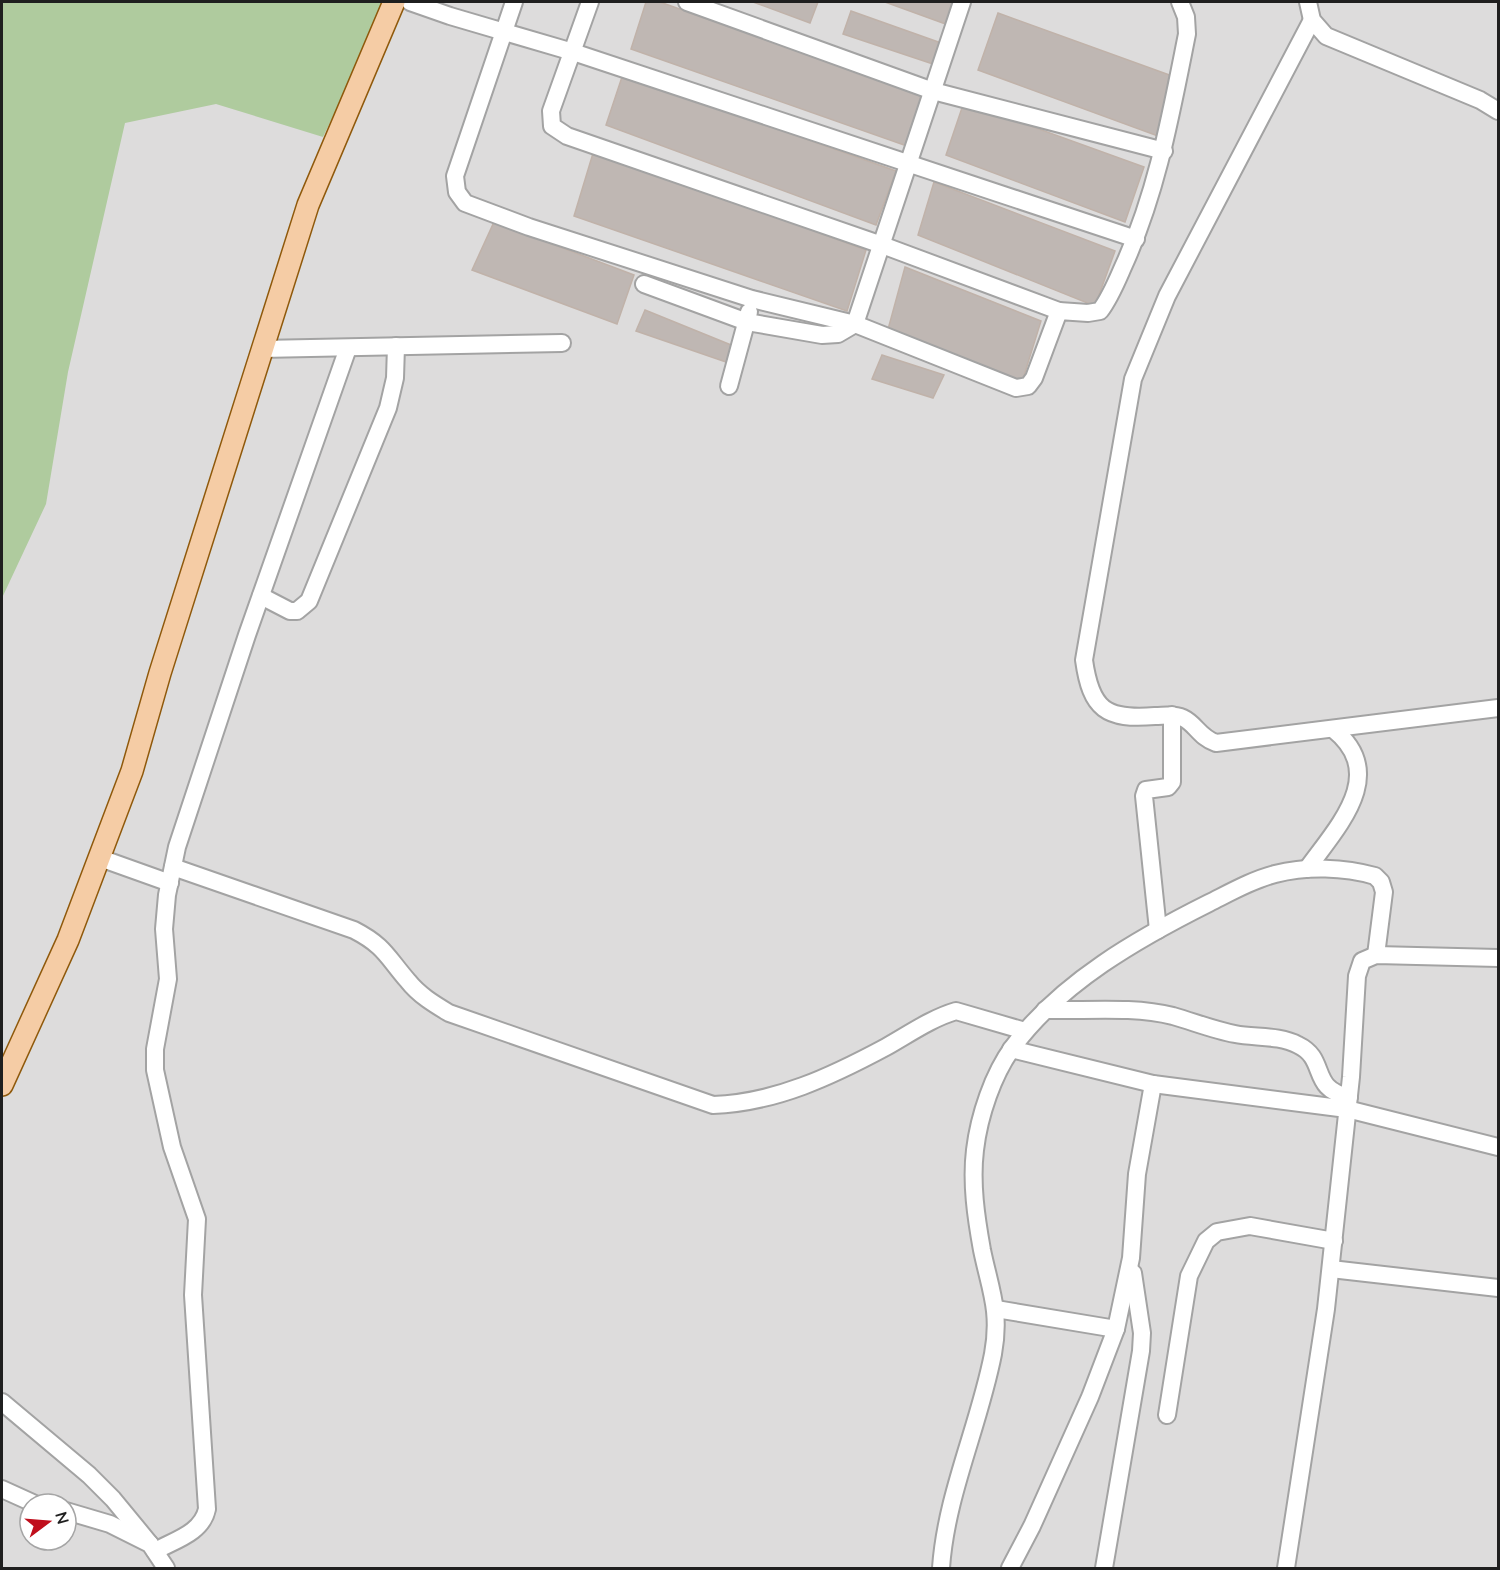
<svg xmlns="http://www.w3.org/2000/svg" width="1500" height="1570" font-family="'Nunito Sans',sans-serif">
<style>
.residential{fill:#dddcdc;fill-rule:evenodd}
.forest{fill:#afcb9e}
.building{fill:#bfb7b3;stroke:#c0b2a9;stroke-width:1.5}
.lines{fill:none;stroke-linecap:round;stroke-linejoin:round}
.minor-casing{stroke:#a3a3a3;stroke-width:20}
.major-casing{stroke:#8f590b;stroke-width:24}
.minor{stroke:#fff;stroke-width:16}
.major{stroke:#f5cca5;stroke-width:21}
</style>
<rect width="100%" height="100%" fill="#efebe6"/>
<path class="residential" d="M2,2h1496v1566h-1496zM30,1504h36v36h-36z"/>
<polygon class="forest" points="2,2 388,2 323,137 216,104 125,123 68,372 46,504 2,598"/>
<g class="building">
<polygon points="646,2 660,2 923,96 907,146 631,49"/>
<polygon points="753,2 818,2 810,23"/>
<polygon points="885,2 959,2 951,26"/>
<polygon points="851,11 944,44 936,65 843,34"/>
<polygon points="998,13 1175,77 1158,136 978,70"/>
<polygon points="623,74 896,171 876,225 606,125"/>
<polygon points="964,102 1144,167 1125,222 946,155"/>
<polygon points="594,150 866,250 847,311 574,216"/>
<polygon points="934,182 1115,251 1095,306 918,235"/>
<polygon points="494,222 634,275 617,324 472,270"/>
<polygon points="905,267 1041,321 1022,382 887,333"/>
<polygon points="645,310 736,347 729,363 636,331"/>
<polygon points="882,355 944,375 933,398 872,379"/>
</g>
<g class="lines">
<defs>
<g id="minor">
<polyline points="410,2 450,16 573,52 1136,239"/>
<path d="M514,2l-59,174 2,16 8,11 64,24 223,72 103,25 161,64 12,-2 6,-8 25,-67 29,2 12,-2c10,-13 16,-28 23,-44 34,-74 48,-153 64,-233l-1,-17 -6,-15"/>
<polyline points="590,2 551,111 552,126 567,136 882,245 1059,311"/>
<polyline points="687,2 933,91 1164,151"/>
<polyline points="1308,2 1312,20 1326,36 1480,100 1498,111"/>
<path d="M1312,20l-145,276 -34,83 -49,281c7,50 22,60 71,56 9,0 19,-2 28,2 13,6 16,19 33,25l282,-35"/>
<polyline points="644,284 747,322 822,335 838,334 855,324 962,2"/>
<polyline points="261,349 562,343"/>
<polyline points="729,386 749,312"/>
<polyline points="261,596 290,611 297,611 309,601 388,408 395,378 396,346"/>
<polyline points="100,858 170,883"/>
<path d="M173,867l181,63c31,16 33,27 54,51 11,14 26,23 41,32l264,92c62,-2 119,-29 173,-58 23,-13 46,-29 70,-36l69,20"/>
<path d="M1307,869c31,-43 82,-95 26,-140"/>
<polyline points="1158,930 1144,796 1146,790 1168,787 1172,782 1172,715"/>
<path d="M1045,1010c42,1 88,-4 128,6 21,6 41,14 62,18 20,4 44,1 63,11 30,14 11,44 51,52"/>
<polyline points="1011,1049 1153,1084 1347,1109 1498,1147"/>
<polyline points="1331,1269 1498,1288"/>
<polyline points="996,1309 1116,1329"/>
<polyline points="2,1402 89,1475 113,1499 150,1544"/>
<polyline points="1167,1415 1189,1276 1206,1241 1217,1232 1250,1226 1334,1241"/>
<polyline points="2,1489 35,1504"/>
<polyline points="66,1511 110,1524 150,1544 166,1568"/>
<path d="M155,1551c20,-11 47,-18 52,-42l-14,-214 4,-76 -25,-72 -17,-77v-21l13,-70 -4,-50 3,-34 10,-48 70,-212 101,-287"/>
<path d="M941,1568c5,-73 38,-142 52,-214 8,-43 -3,-65 -11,-104 -6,-33 -11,-67 -7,-100 4,-34 18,-76 38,-103 48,-65 126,-109 196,-144 22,-11 43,-23 66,-29 32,-8 69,-7 100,2l6,6 3,10 -8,63"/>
<polyline points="1010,1568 1032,1526 1090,1397 1116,1329 1131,1258 1137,1174 1153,1084"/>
<polyline points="1104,1568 1141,1351 1142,1333 1133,1273"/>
<polyline points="1286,1568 1326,1309 1351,1077 1357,976 1362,961 1376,955 1498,958"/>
</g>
<polyline id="major" points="2,1085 68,940 132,771 160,673 308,205 394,2"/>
</defs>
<use href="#minor" class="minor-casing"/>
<use href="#major" class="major-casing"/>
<use href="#minor" class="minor"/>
<use href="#major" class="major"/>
</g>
<rect width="1500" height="1570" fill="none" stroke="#1f1f1f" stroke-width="6"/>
<g transform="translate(48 1522) rotate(74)"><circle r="28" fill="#ffffff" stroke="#a5a5a5" stroke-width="1.5"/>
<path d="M0-4.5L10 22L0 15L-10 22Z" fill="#c00e1c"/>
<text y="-9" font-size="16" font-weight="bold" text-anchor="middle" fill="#1f1f1f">N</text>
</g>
</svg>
